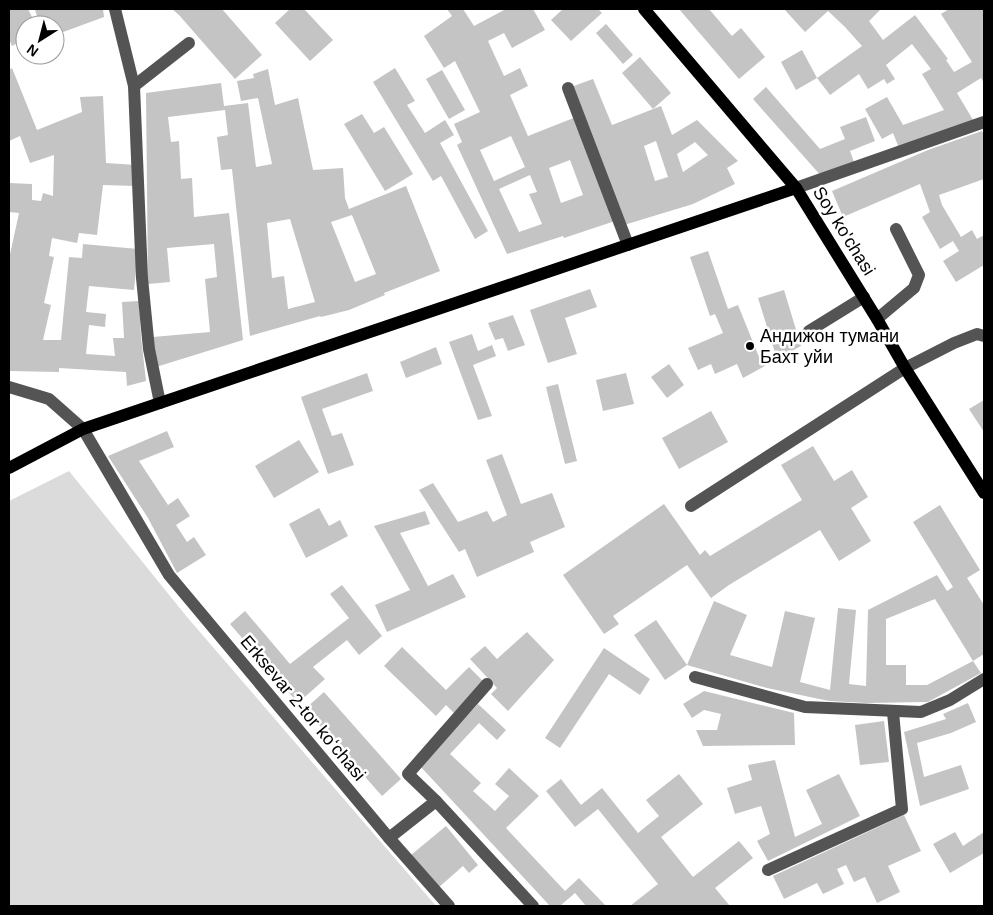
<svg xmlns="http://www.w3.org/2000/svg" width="993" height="915" font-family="Arial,sans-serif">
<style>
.green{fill:#dbdbdb}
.building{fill:#c4c4c4;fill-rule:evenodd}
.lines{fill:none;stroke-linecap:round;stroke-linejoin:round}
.minor{stroke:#545454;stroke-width:12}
.major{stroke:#000;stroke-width:12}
.poi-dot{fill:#000;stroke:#fff;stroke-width:2}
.labels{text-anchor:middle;stroke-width:5;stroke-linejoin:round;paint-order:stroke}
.street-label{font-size:18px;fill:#000;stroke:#fff}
.poi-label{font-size:18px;fill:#000;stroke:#fff;text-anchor:start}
</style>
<rect width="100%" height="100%" fill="#fff"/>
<polygon class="green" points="69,471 187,617 436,906 9,906 9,501"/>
<g class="building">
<polygon points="9,9 28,9 36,25 25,25 25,39 12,46 9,39"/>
<polygon points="38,9 103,9 104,17 55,35 55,25 40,25 35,10"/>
<polygon points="172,9 222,9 262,55 235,79 179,15"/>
<polygon points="290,9 304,9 333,40 310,61 275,23"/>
<path d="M447,9h16l11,17 32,-17h27l12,21 -33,18 -8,-15 -16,8 16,35 16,-8 8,18 -18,9 18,41 48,-19 39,104 -51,17 -1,-2 -56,18 -50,-109 5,-3 -8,-18 26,-12 -25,-51 -11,7 -20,-32 28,-20zM511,136l14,31 -31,14 -14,-31zM570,160l13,35 -22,8 -12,-35zM530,175l7,17 -8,2 13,30 -23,8 -20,-43z"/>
<polygon points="563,9 598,9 602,13 571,41 551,20"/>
<polygon points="679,9 709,9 732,36 741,28 765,57 739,79"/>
<polygon points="784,9 881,9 869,21 883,40 915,15 948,59 946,60 954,72 972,62 941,14 949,9 984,9 984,83 981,78 957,93 973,120 899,148 893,133 882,139 865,109 887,97 903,125 944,110 922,74 931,69 912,44 886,65 895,79 887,84 884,79 868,89 859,74 830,95 817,78 862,46 845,27 828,11 805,32"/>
<polygon points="606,24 633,55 623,64 596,33"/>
<polygon points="802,50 817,78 796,90 781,62"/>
<polygon points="640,57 671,93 653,109 622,73"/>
<polygon points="12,68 37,130 82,112 80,97 103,96 106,163 136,165 135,186 103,185 97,235 79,233 77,243 52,238 49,256 54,257 44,303 51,305 43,340 61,340 69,257 82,258 83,244 138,249 134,290 89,286 86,312 106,314 105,327 89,325 86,354 115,356 113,338 124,338 122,302 139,301 141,337 146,381 127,386 126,372 59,368 59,372 9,371 9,259 19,213 9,212 9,183 32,184 32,200 41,201 43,193 53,196 54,155 30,163 20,136 9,141 9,70"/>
<polygon points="395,68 415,101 407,105 425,133 445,120 454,135 440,143 488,231 475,239 441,176 433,181 373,82"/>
<path d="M268,69l7,36 23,-7 15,72 30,-2 2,30 4,11 57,-23 34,85 -56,22 1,2 -36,15 -28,7 -1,-1 -70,20 -18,-167 -11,1 -4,-33 11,-2 -3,-25 -57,7 3,25 8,-1 2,38 11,-1 2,39 35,-4 14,127 -87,27 -3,-30 57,-5 -5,-53 12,-2 -3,-33 -47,4 3,34 -22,2 -2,-191 75,-10 3,23 24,-3 8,64 16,-3 -14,-66 -17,3 -4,-20 17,-3 -1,-4zM352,215l24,59 -21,8 -24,-60zM290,219l25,83 -27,7 -4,-33 -12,2 -5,-55z"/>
<polygon points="442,70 465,110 449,119 426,79"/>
<path d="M593,79l19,46 49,-19 11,29 25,-15 41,41 -11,7 8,16 -42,20 -69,21 -53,-138zM656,141l12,36 -13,4 -11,-35zM695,142l13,13 -25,17 -6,-18z"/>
<polygon points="766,87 820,149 845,139 840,127 866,117 875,141 850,151 855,165 822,177 753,99"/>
<polygon points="362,114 374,133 384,127 413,174 385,191 344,124"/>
<polygon points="982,131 984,136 984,179 939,195 942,205 961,237 972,230 977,239 984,235 984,265 956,282 943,261 959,251 953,241 940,249 922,217 930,212 920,184 843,217 832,191 928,150"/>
<polygon points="708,251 728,309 738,305 759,357 768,352 772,362 743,378 737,364 715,374 711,364 698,370 688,348 723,333 715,314 710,316 690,257"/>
<polygon points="590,289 597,307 565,318 577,354 548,363 530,310"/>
<polygon points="784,290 801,346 777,359 758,298"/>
<polygon points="513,315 525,345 508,351 503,338 495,340 488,323"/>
<polygon points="472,334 478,351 492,345 496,356 473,365 492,416 478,420 449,342"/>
<polygon points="436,347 442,364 406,378 400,362"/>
<polygon points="669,364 684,385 667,398 651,377"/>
<polygon points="367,373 373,391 322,409 332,436 342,433 354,465 328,474 301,397"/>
<polygon points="626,373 634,404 603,411 596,380"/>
<polygon points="558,384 577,461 565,464 546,387"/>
<polygon points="984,400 984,432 969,409"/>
<polygon points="711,411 728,442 679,469 662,438"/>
<polygon points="167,431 174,447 139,461 168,505 178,498 190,516 176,525 187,542 194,537 206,555 177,573 148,518 108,456"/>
<polygon points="299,440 319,472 274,498 255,466"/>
<polygon points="813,446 834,481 852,470 868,497 851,508 871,541 839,561 820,530 729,585 711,598 687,565 613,616 619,624 604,634 563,575 664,504 700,555 705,550 710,556 802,500 781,465"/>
<polygon points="502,454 521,504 552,493 565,527 530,542 534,552 477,577 465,549 459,552 419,490 433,483 458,522 487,511 493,522 507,515 486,460"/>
<polygon points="940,505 980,570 967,578 984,605 984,654 973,661 935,599 886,619 886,665 906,665 906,685 927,685 973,661 981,673 928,702 866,703 829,701 767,688 687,665 665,680 634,635 656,620 687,665 714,601 747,615 730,655 772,667 785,611 815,618 800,682 830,690 838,608 856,610 849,684 866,686 868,610 937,575 947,591 953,587 913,522"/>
<polygon points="319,508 329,526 340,520 348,536 306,558 289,524"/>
<polygon points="425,511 430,524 400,533 428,586 453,574 466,597 387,632 375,605 410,590 374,526"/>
<polygon points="342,585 382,636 359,655 347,640 313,667 325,679 298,703 230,624 245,611 290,664 349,618 330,594"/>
<polygon points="527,632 554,660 508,711 491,694 497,688 470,659 485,646 497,659"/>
<polygon points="402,647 446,690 469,667 484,682 454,713 446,705 436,716 384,666"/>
<polygon points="604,648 650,679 640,695 609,674 560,748 545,738"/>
<polygon points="704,691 794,713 795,745 703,746 696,730 717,730 721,714 704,710 692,718 683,704"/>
<polygon points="324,692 401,779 382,796 305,709"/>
<polygon points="968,703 976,722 951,733 917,743 924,777 961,765 969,789 920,806 904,732 946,719 943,714"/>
<polygon points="478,704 506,730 497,740 479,723 450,754 481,783 473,791 495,811 509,796 495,784 509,768 539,796 506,828 565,891 579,878 606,906 586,906 575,893 560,906 550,906 420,766"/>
<polygon points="884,721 889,762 860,765 855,725"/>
<polygon points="775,760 795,837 822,824 806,790 839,774 860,816 768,861 757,841 770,834 761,806 735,814 727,788 752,780 748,765"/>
<polygon points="679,774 703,804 661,837 693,877 739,841 753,858 715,888 730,906 630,906 658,884 598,809 575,827 546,791 561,779 581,805 602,788 638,833 659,816 646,800"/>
<polygon points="904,815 921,851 888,866 900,892 877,903 865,877 854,882 846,865 837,869 844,884 823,894 817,883 784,899 773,876"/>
<polygon points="446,826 478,865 469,873 463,866 438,888 411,855"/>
<polygon points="955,832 963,846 984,832 984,853 950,873 933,844"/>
</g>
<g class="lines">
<g class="minor">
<polyline points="115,9 134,86 142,278 149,349 160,403"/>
<polyline points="134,86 189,43"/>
<polyline points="568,88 628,245"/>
<polyline points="796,188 984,122"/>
<polyline points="877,319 914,288 919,275 896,229"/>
<polyline points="809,331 864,297"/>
<polyline points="9,387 49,399 83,429 169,575 389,838 436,801 533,906"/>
<polyline points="691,506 905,368 954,343 977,334 984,336"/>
<polyline points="695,677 805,707 921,712 950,700 984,679"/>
<polyline points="436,801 408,774 487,684"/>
<polyline points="389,838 449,906"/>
<polyline points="768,870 902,809 893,712"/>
</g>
<g class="major">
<polyline points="644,9 796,188 877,319 905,368 984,493"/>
<polyline points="9,468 83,429 796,188"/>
</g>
</g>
<circle class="poi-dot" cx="750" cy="346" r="5"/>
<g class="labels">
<g class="street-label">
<text transform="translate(844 231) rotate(58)" y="6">Soy ko'chasi</text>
<text transform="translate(303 708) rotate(50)" y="6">Erksevar 2-tor koʻchasi</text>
</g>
<g class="poi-label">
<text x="760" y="342">Андижон тумани<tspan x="760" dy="21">Бахт уйи</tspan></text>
</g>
</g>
<rect width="993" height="915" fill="none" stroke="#000000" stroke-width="20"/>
<g transform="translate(40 40) rotate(216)"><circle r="24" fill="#ffffff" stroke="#999999"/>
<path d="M0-4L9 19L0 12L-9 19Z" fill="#000000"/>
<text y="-8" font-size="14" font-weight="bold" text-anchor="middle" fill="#000000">N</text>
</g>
</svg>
